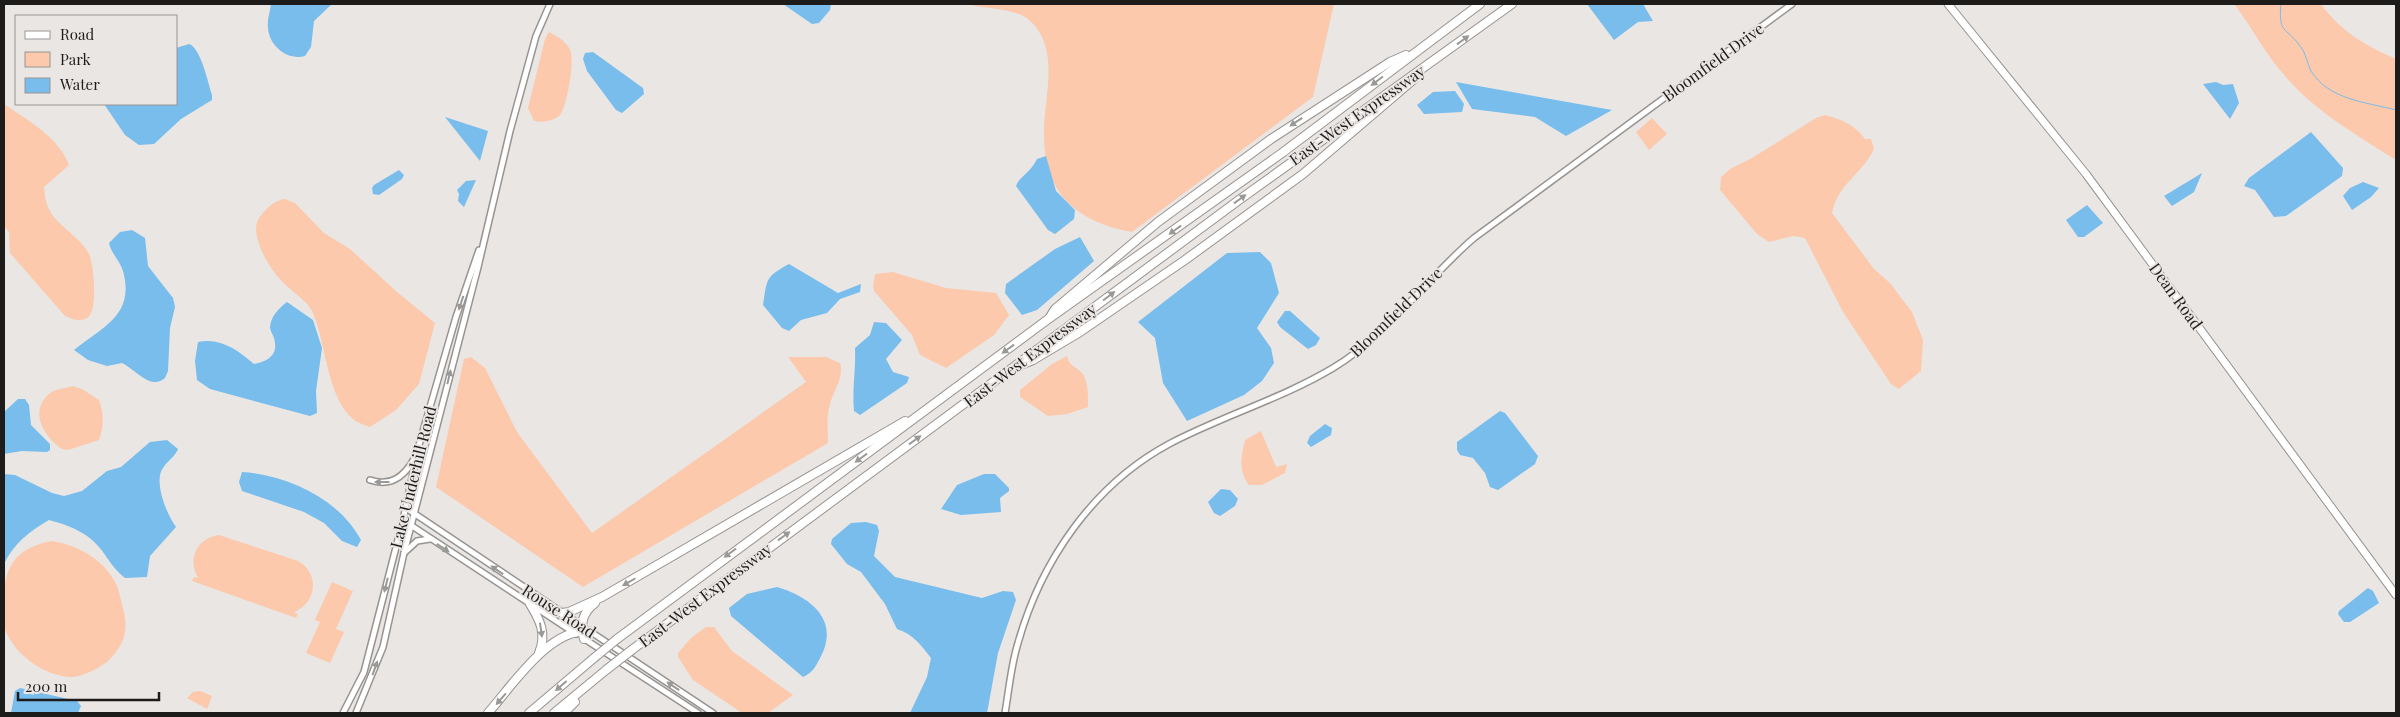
<svg xmlns="http://www.w3.org/2000/svg" width="2400" height="717" font-family="'Playfair Display',serif">
<style>
.green{fill:#fcc9ac}
.water{fill:#78bdec}
.lines{fill:none;stroke-linecap:round;stroke-linejoin:round}
.stream{stroke:#78bdec;stroke-width:1}
.minor-casing{stroke:#979391;stroke-width:8}
.major-casing{stroke:#979391;stroke-width:9}
.highway-casing{stroke:#979391;stroke-width:10}
.minor{stroke:#fff;stroke-width:5}
.major{stroke:#fff;stroke-width:7}
.highway{stroke:#fff;stroke-width:8}
.highway-bridge-casing{stroke:#979391;stroke-width:10;stroke-linecap:butt}
.highway-bridge{stroke:#fff;stroke-width:8}
.oneway{fill:#999998}
.labels{text-anchor:middle;stroke-width:4;stroke-linejoin:round;paint-order:stroke}
.street-label{font-size:16px;fill:#1d1c1b;stroke:#eae6e4}
</style>
<rect width="100%" height="100%" fill="#eae6e4"/>
<g class="green">
<path d="M967,4h367l-21,93 -181,135c-55,-10 -88,-38 -88,-96 -1,-38 18,-87 -15,-116 -13,-12 -45,-11 -62,-16z"/>
<path d="M2234,4h87c19,27 45,42 75,55v101c-39,-25 -80,-48 -111,-84 -20,-22 -33,-49 -51,-72z"/>
<path d="M549,32c9,5 17,9 21,18 5,11 -3,56 -10,65 -6,6 -18,8 -26,6l-6,-13 17,-69z"/>
<path d="M4,104c23,16 55,33 65,61l-25,22c1,6 1,14 4,20 7,18 32,29 41,47 5,11 8,51 1,61 -7,9 -18,4 -25,1l-55,-63 -1,-21 -5,-6z"/>
<path d="M1825,115c17,5 29,9 40,24h6l3,10c-11,24 -37,36 -42,64l42,56 16,14 22,29 11,28 -2,31 -22,18 -8,-5 -48,-72 -38,-74 -12,-2 -24,6 -12,-8 -37,-44 1,-13 9,-8 22,-11 64,-40z"/>
<polygon points="1652,118 1667,134 1649,150 1636,132"/>
<path d="M285,199l10,4 29,30 26,16 47,43 38,31 -16,61 -23,26 -26,17c-5,-2 -13,-4 -17,-8 -26,-22 -27,-75 -40,-106 -5,-11 -15,-17 -24,-25 -15,-13 -27,-31 -32,-51 -2,-9 -1,-17 6,-24 6,-7 13,-13 22,-14z"/>
<polygon points="893,272 946,288 996,293 1009,315 994,335 946,368 920,355 912,335 874,291 873,286 875,274"/>
<path d="M1067,356c2,9 7,10 13,15 9,8 8,25 8,36l-21,7 -19,2 -28,-19v-7l32,-26z"/>
<path d="M471,357l14,11 32,64 75,101 214,-151 -18,-25h38l14,6c4,15 -6,26 -10,41 -4,13 -2,26 -2,39l-245,144 -147,-100 28,-128z"/>
<path d="M73,386l9,3 17,11c5,13 5,27 0,40l-31,10 -6,-1c-18,-12 -34,-38 -12,-56 5,-4 17,-5 23,-7z"/>
<path d="M1261,431l15,36 11,-3 -2,9 -23,12h-13c-11,-15 -8,-27 -4,-45z"/>
<path d="M219,535l79,26c22,12 19,42 -4,51l4,2 -2,4 -104,-37 2,-4 4,1c-11,-19 -1,-40 21,-43z"/>
<path d="M51,541c25,3 52,18 64,41 4,7 5,15 7,22 7,25 4,40 -15,58 -8,6 -25,15 -35,15 -26,0 -58,-22 -67,-48 -3,-7 -1,-18 -1,-26 0,-36 10,-54 47,-62z"/>
<polygon points="332,582 353,591 336,629 344,632 330,663 306,653 320,622 315,620"/>
<polygon points="706,627 714,627 732,651 793,695 768,713 742,713 693,680 678,657 678,653 692,637"/>
<polygon points="200,691 212,696 207,709 187,698 193,692"/>
</g>
<g class="water">
<path d="M271,4h61l-18,17 -3,26 -6,9c-17,5 -36,-10 -37,-28 -1,-8 2,-16 3,-24z"/>
<polygon points="783,4 831,4 830,10 819,23 812,24"/>
<polygon points="1587,4 1643,4 1653,21 1638,22 1614,40"/>
<path d="M189,44c12,4 19,39 23,51v5l-31,19 -27,25 -15,1 -14,-10 -21,-31h72v-56z"/>
<polygon points="593,52 643,88 644,94 622,113 616,110 587,71 583,59 585,53"/>
<polygon points="1456,82 1612,110 1566,136 1535,117 1472,109"/>
<polygon points="2216,82 2223,85 2233,84 2239,103 2230,119 2203,84"/>
<polygon points="1455,91 1464,104 1462,112 1424,114 1417,105 1433,92"/>
<polygon points="445,117 488,131 480,161"/>
<polygon points="2311,132 2343,168 2342,176 2286,216 2274,217 2255,190 2244,186 2249,178"/>
<path d="M1046,156l10,35 19,19 -1,9 -19,15 -7,-4 -32,-44c3,-9 15,-14 21,-27z"/>
<polygon points="399,170 404,175 402,179 379,195 373,194 372,188 374,185"/>
<polygon points="2202,173 2194,192 2172,206 2164,196"/>
<polygon points="476,180 464,207 458,201 459,194 457,190 466,181"/>
<polygon points="2363,182 2379,188 2371,197 2352,210 2343,196 2350,188"/>
<polygon points="2087,205 2103,223 2084,237 2078,237 2066,220"/>
<path d="M132,230l13,8 3,28 25,32 2,9 -5,21 -2,43 -3,7c-14,13 -30,-9 -43,-15l-15,3 -19,-6 -14,-10c30,-24 61,-35 49,-79 -3,-10 -12,-18 -14,-28l11,-11z"/>
<polygon points="1080,237 1094,261 1037,310 1022,315 1005,293 1006,284 1055,249"/>
<polygon points="1260,252 1271,263 1279,293 1257,328 1271,348 1274,363 1262,381 1244,395 1187,421 1163,383 1155,338 1138,322 1227,253"/>
<path d="M789,264l49,29 23,-9 -1,8 -20,7 -13,14 -26,7 -12,11 -7,-3 -19,-23c4,-26 2,-28 26,-41z"/>
<path d="M287,302l26,18 9,28 -6,43 1,22 -7,3 -100,-27 -13,-9 -2,-19 3,-19c22,-5 40,8 56,22 14,-3 25,-9 20,-26 -1,-3 -4,-8 -4,-11 1,-11 9,-19 17,-25z"/>
<polygon points="1285,311 1290,311 1320,338 1316,345 1308,349 1280,327 1277,322"/>
<path d="M874,322l12,1 16,17 -16,19 7,13 16,5 -2,6 -47,32 -6,-4c-2,-22 2,-42 1,-63l15,-13z"/>
<polygon points="18,399 25,399 29,405 31,425 50,444 50,450 47,452 22,451 4,454 4,412"/>
<polygon points="1500,411 1505,413 1538,456 1535,464 1498,490 1490,487 1485,473 1473,458 1460,455 1457,450 1457,442"/>
<polygon points="1325,424 1332,428 1331,435 1311,447 1307,443 1310,436"/>
<path d="M167,440l11,9c-3,8 -11,12 -15,19 -10,13 4,47 13,59l-26,29 -3,21 -22,1c-11,-9 -14,-15 -22,-26 -14,-19 -32,-26 -54,-32 -19,11 -35,23 -45,44v-90l11,1 37,18 12,3 18,-5 25,-20 14,-4 29,-25z"/>
<path d="M242,472c46,3 97,27 119,68l-4,7 -15,-6 -18,-18 -20,-11 -62,-21 -3,-9z"/>
<polygon points="984,474 995,474 1009,488 1009,491 1000,498 1001,512 961,515 941,509 957,485"/>
<polygon points="1221,489 1230,490 1238,499 1235,506 1220,516 1214,513 1208,502"/>
<path d="M866,522l11,3 2,6 -5,25 21,21 87,21 21,-7 10,1 3,8 -18,53 -11,60h-77l17,-36 4,-19c-10,-13 -18,-24 -34,-29l-12,-25 -24,-32 -14,-8 -16,-20 1,-5 19,-16z"/>
<path d="M777,587c31,9 62,31 45,67 -5,10 -8,18 -19,23l-72,-61 -2,-8 18,-14z"/>
<polygon points="2368,588 2373,591 2379,603 2350,622 2344,622 2338,614 2339,611"/>
<polygon points="20,688 77,701 81,706 78,713 11,713 15,691"/>
</g>
<g class="lines">
<path class="stream" d="M2281,4c-3,31 5,22 19,42 6,7 7,17 11,25 18,29 55,31 85,39"/>
<defs>
<g id="minor">
<path d="M370,480c21,7 34,-3 44,-21"/>
<polyline points="406,508 584,627"/>
<polyline points="403,520 576,634"/>
<polyline points="404,553 417,541 430,539"/>
<polyline points="591,632 713,713"/>
<polyline points="583,638 698,713"/>
<polyline points="343,713 364,672 403,520 419,445 456,317 479,250"/>
<polyline points="356,713 383,647 404,553 478,267 510,131 536,36 550,4"/>
<path d="M1005,713c4,-23 6,-48 13,-70 23,-82 75,-158 151,-199 53,-28 112,-45 164,-76 55,-33 93,-89 141,-130l318,-234"/>
</g>
<polyline id="major" points="1948,4 2086,174 2396,595"/>
<g id="highway">
<polyline points="1050,317 1055,309 1158,222 1271,139 1390,62 1406,55"/>
<polyline points="1023,364 1033,360 1080,332 1185,260 1303,174 1413,80"/>
<path d="M530,604c10,16 17,30 9,49"/>
<polyline points="562,613 569,612 602,597 905,421"/>
<path d="M584,639c-4,-15 -2,-26 11,-36"/>
<polyline points="617,639 1047,320 1282,153 1480,4"/>
<polyline points="633,649 1239,200 1512,4"/>
<path d="M488,713c24,-27 64,-89 104,-81"/>
<polyline points="529,713 594,658"/>
<polyline points="554,713 606,670"/>
<polyline points="564,713 575,702"/>
</g>
</defs>
<use href="#minor" class="minor-casing"/>
<use href="#major" class="major-casing"/>
<use href="#highway" class="highway-casing"/>
<use href="#minor" class="minor"/>
<use href="#major" class="major"/>
<use href="#highway" class="highway"/>
<defs>
<g id="highway-bridge">
<polyline points="594,658 617,639"/>
<polyline points="606,670 633,649"/>
</g>
</defs>
<use href="#highway-bridge" class="highway-bridge-casing"/>
<use href="#highway-bridge" class="highway-bridge"/>
</g>
<defs><path id="oneway-solid" d="M-6-.8H1V-3.2L6.5 0L1 3.2V.8H-6Z" transform="scale(1.25)"/></defs>
<g class="oneway">
<use href="#oneway-solid" transform="translate(1463 40) rotate(-36)"/>
<use href="#oneway-solid" transform="translate(1377 81) rotate(143)"/>
<use href="#oneway-solid" transform="translate(1296 122) rotate(146)"/>
<use href="#oneway-solid" transform="translate(1240 199) rotate(-36)"/>
<use href="#oneway-solid" transform="translate(1175 230) rotate(144)"/>
<use href="#oneway-solid" transform="translate(1109 296) rotate(-37)"/>
<use href="#oneway-solid" transform="translate(461 303) rotate(108)"/>
<use href="#oneway-solid" transform="translate(1008 349) rotate(144)"/>
<use href="#oneway-solid" transform="translate(449 377) rotate(-77)"/>
<use href="#oneway-solid" transform="translate(915 440) rotate(-36)"/>
<use href="#oneway-solid" transform="translate(861 458) rotate(144)"/>
<use href="#oneway-solid" transform="translate(382 482) rotate(-180)"/>
<use href="#oneway-solid" transform="translate(784 536) rotate(-36)"/>
<use href="#oneway-solid" transform="translate(443 548) rotate(33)"/>
<use href="#oneway-solid" transform="translate(730 553) rotate(144)"/>
<use href="#oneway-solid" transform="translate(497 570) rotate(-146)"/>
<use href="#oneway-solid" transform="translate(629 582) rotate(150)"/>
<use href="#oneway-solid" transform="translate(386 585) rotate(104)"/>
<use href="#oneway-solid" transform="translate(541 630) rotate(82)"/>
<use href="#oneway-solid" transform="translate(375 668) rotate(-70)"/>
<use href="#oneway-solid" transform="translate(561 686) rotate(139)"/>
<use href="#oneway-solid" transform="translate(673 686) rotate(-146)"/>
<use href="#oneway-solid" transform="translate(501 699) rotate(131)"/>
</g>
<g class="labels">
<g class="street-label">
<text transform="translate(1713 62) rotate(-36)" y="6">Bloomfield Drive</text>
<text transform="translate(1357 115) rotate(-35)" y="6">East-West Expressway</text>
<text transform="translate(2176 296) rotate(54)" y="6">Dean Road</text>
<text transform="translate(1396 312) rotate(-44)" y="6">Bloomfield Drive</text>
<text transform="translate(1030 355) rotate(-37)" y="6">East-West Expressway</text>
<text transform="translate(413 477) rotate(-76)" y="6">Lake Underhill Road</text>
<text transform="translate(705 595) rotate(-37)" y="6">East-West Expressway</text>
<text transform="translate(559 611) rotate(33)" y="6">Rouse Road</text>
</g>
</g>
<rect width="2400" height="717" fill="none" stroke="#1d1c1b" stroke-width="10"/>
<rect x="15" y="15" width="162" height="90" fill="#eae6e4" stroke="#989594"/>
<rect x="25" y="31" width="25" height="8" fill="#ffffff" stroke="#989594"/>
<text x="60" y="40" font-size="15" fill="#1d1c1b">Road</text>
<rect x="25" y="52" width="25" height="15" fill="#fcc9ac" stroke="#989594"/>
<text x="60" y="65" font-size="15" fill="#1d1c1b">Park</text>
<rect x="25" y="78" width="25" height="15" fill="#78bdec" stroke="#989594"/>
<text x="60" y="90" font-size="15" fill="#1d1c1b">Water</text>
<path d="M18 692v8h141v-8" fill="none" stroke="#1d1c1b" stroke-width="2.5"/>
<text x="25" y="692" font-size="15" fill="#1d1c1b" stroke="#eae6e4" stroke-width="4" paint-order="stroke">200 m</text>
</svg>
